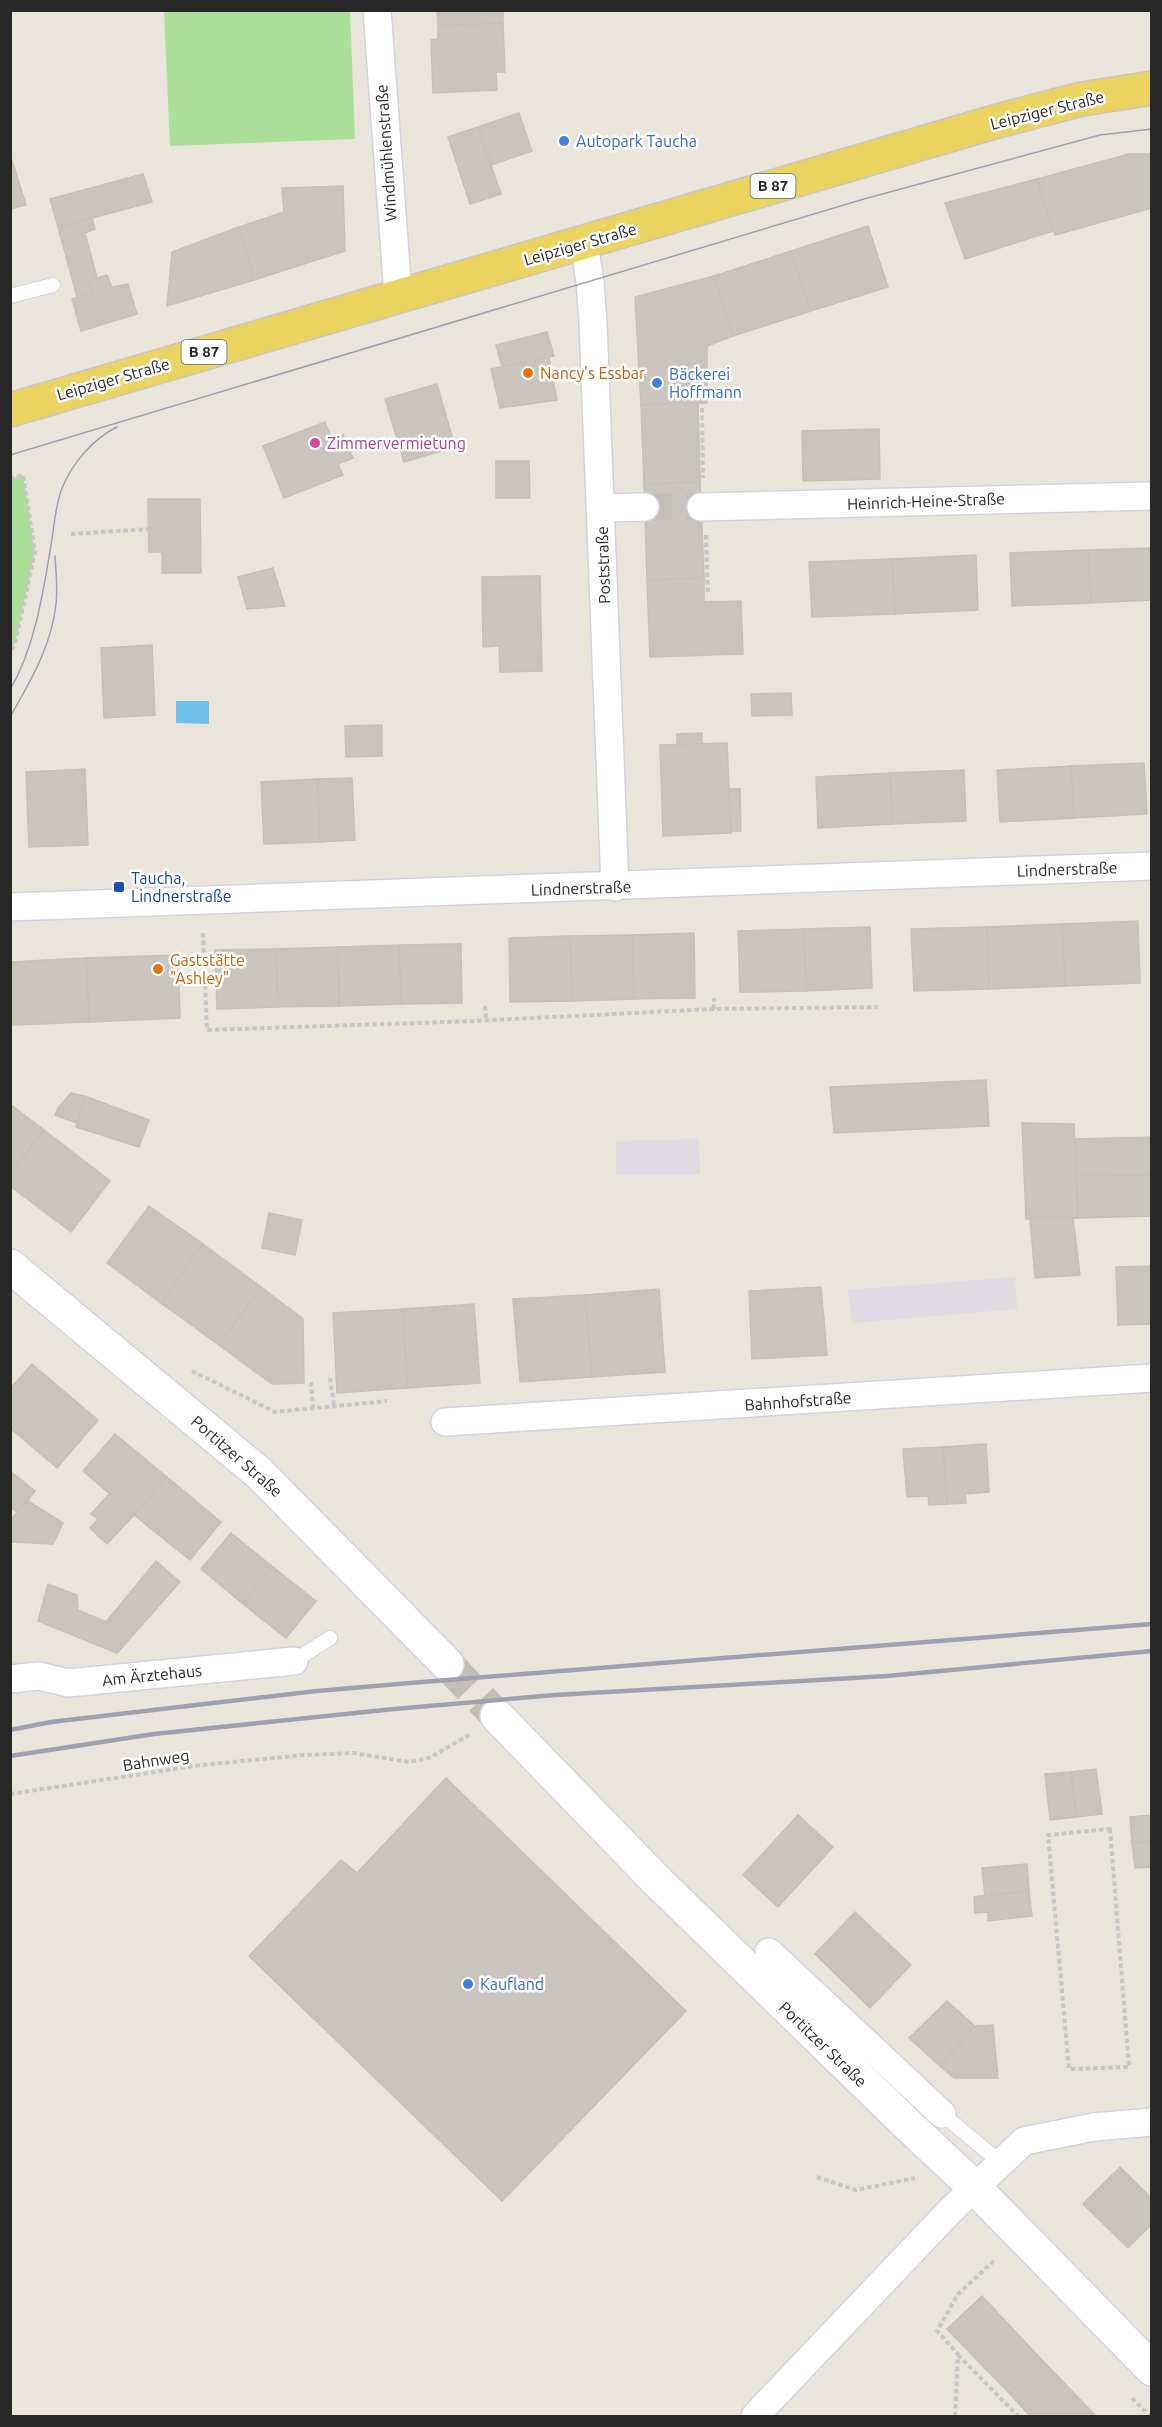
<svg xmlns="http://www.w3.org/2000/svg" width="1162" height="2427" font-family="Ubuntu,sans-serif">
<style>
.industrial{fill:#dedbe3}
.green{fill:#ace098}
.water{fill:#70c1ea}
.building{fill:#c9c4bd;stroke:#c6c1b4;stroke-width:1.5}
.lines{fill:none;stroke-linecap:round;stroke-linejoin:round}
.street-tunnel{stroke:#c3bfb6;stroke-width:27;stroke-dasharray:27 14;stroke-linecap:butt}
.secondary-tunnel{stroke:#c3bfb6;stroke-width:33;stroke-dasharray:33 16;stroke-linecap:butt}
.lane-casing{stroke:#d0d2e1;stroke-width:16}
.street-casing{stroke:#d0d2e1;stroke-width:30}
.secondary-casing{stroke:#d0d2e1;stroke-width:36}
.primary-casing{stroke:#c7c7c7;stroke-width:36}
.path{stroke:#c7c7c7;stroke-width:4;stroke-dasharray:4.5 3;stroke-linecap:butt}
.lane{stroke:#fff;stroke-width:14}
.street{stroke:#fff;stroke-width:27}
.secondary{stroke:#fff;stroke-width:33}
.primary{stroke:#ebd45f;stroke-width:33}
.tram{stroke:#9e9fb2;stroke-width:1.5}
.rail{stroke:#9e9fb2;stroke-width:4.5}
.shop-dot{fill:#3f7fe0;stroke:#fff;stroke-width:2}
.food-dot{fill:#e8710a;stroke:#fff;stroke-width:2}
.hotel-dot{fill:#d1479c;stroke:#fff;stroke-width:2}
.transit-dot{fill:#1a4fb4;stroke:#fff;stroke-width:2}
.labels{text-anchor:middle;stroke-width:5;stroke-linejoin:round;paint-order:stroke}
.shield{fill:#fff;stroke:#686868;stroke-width:1.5}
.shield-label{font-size:15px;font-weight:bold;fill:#282828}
.street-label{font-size:16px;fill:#282828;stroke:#fff}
.shop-label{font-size:16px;fill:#366cbe;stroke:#fff;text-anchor:start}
.food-label{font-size:16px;fill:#c56008;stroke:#fff;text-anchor:start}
.hotel-label{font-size:16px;fill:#b23c85;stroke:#fff;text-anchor:start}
.transit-label{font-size:16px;fill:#164399;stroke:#fff;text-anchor:start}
</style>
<rect width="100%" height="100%" fill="#eae5da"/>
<g class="industrial">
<polygon points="699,1139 700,1174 616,1175 616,1141"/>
<polygon points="1015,1277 1017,1309 852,1323 848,1290"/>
</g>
<g class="green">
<polygon points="164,11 350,11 355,139 170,146"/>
<polygon points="23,475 35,552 16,639 11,653 11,479"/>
</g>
<polygon class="water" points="176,701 209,701 209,724 176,723"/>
<g class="building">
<polygon points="437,10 503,10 503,23 438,26"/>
<polygon points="503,23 505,72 496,72 497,90 433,93 431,40 438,39 438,26"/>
<polygon points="519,113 532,151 491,165 478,127"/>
<polygon points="478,127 501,194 470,204 448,137"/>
<polygon points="10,154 26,205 10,209"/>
<polygon points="1129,154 1152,154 1152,208 1055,235 1037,179"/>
<polygon points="143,174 152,202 58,227 50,199"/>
<polygon points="1037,179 1053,231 965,259 945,203"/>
<polygon points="343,186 345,251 254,280 239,227 284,212 282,188"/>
<polygon points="92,218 95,229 85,233 97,278 89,281 93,292 77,297 58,227"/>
<polygon points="868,226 888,287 811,311 791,251"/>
<polygon points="239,227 254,280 167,306 172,252"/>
<polygon points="791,251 811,311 733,336 714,276"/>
<polygon points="107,275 112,287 128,284 137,314 81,331 72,299 93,292 89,281"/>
<polygon points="714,276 733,336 707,346 707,403 641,405 635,297"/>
<polygon points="547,332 554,356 502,367 496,345"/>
<polygon points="549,357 557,400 500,408 491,369"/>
<polygon points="437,384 455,447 404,462 385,399"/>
<polygon points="698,403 700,482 644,484 641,405"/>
<polygon points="325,422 332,439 343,435 353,458 338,464 343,475 284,498 263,446"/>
<polygon points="879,429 880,479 803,481 802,431"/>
<polygon points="496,461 529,461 530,498 496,498"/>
<polygon points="700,482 704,578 647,580 644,484"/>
<polygon points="148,499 200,499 201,573 162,573 162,552 149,552"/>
<polygon points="1152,548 1152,600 1091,603 1088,550"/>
<polygon points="1088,550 1091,603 1012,606 1010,553"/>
<polygon points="976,555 978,610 895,614 892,559"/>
<polygon points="892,559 895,614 812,617 809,562"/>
<polygon points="273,568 285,606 247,609 238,577"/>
<polygon points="540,576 542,671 500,672 499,646 483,647 482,577"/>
<polygon points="704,578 704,602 741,601 743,654 650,657 647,580"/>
<polygon points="152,645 155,715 104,718 101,648"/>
<polygon points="791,693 792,715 752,716 751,694"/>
<polygon points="382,725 382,756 346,757 345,726"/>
<polygon points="702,733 702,744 677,745 677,734"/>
<polygon points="727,743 731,833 663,836 660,745"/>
<polygon points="1144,763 1147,814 1074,818 1071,766"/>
<polygon points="1071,766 1074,818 1000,822 997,770"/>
<polygon points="85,769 88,845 29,847 26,772"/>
<polygon points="964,770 966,821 892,824 890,773"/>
<polygon points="890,773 892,824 818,828 816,777"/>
<polygon points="352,778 355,840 320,842 317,779"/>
<polygon points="317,779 320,842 264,844 261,782"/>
<polygon points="729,789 740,789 741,831 731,831"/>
<polygon points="1138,921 1140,983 1065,986 1062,924"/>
<polygon points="1062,924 1065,986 989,989 987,927"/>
<polygon points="870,927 872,988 806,991 804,929"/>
<polygon points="987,927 989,989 914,991 911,929"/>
<polygon points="804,929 806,991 740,992 738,931"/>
<polygon points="694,933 695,998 634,999 632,935"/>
<polygon points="632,935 634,999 572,1001 570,936"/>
<polygon points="570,936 572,1001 510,1002 509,938"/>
<polygon points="461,944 462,1003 401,1004 399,945"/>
<polygon points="399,945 401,1004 339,1006 338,947"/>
<polygon points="338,947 339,1006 278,1007 276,949"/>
<polygon points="276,949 278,1007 217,1009 215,950"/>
<polygon points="178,955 180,1018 89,1022 86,958"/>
<polygon points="86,958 89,1022 10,1025 10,962"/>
<polygon points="986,1080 989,1126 834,1133 830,1087"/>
<polygon points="71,1093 85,1096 77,1123 55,1115 58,1108"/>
<polygon points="85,1096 149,1120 139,1147 76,1127"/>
<polygon points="10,1104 44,1130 10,1174"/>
<polygon points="1022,1123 1074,1124 1078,1218 1026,1219"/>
<polygon points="44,1130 110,1181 71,1232 10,1186 10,1174"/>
<polygon points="1152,1137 1152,1175 1077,1176 1075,1139"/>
<polygon points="1152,1175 1152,1216 1078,1218 1077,1176"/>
<polygon points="149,1206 203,1244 161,1303 107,1263"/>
<polygon points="269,1213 302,1220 295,1255 262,1248"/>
<polygon points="1030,1218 1073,1218 1080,1275 1035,1278"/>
<polygon points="203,1244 261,1287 219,1345 161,1303"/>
<polygon points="1152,1266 1152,1324 1118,1325 1116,1267"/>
<polygon points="261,1287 303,1319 304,1383 272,1384 219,1345"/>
<polygon points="821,1287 827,1355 752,1359 749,1291"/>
<polygon points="659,1289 665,1372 592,1377 585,1295"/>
<polygon points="585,1295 592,1377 520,1382 513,1299"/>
<polygon points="474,1304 480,1383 407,1388 403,1309"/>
<polygon points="403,1309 407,1388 337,1393 333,1313"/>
<polygon points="32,1364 98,1420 57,1468 10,1428 10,1389"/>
<polygon points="115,1434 167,1477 134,1515 83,1471"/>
<polygon points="986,1444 989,1492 965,1494 966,1503 947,1504 943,1447"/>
<polygon points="943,1447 947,1504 929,1505 928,1496 907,1497 903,1449"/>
<polygon points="10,1471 35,1491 18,1513 10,1507"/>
<polygon points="167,1477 221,1522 190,1560 134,1515"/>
<polygon points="110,1493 134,1515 107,1544 90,1528 98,1519 91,1514"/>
<polygon points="28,1501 63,1523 53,1544 10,1542 10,1520"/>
<polygon points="231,1533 273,1567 243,1604 201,1569"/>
<polygon points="156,1561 180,1582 117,1653 38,1621 48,1584 77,1595 78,1610 106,1622"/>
<polygon points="273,1567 316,1601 286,1638 243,1604"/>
<polygon points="1096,1769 1102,1814 1076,1817 1071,1772"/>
<polygon points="1071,1772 1076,1817 1050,1820 1045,1774"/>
<polygon points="446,1778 686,2011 502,2201 249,1956 341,1860 357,1873"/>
<polygon points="798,1815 833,1847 778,1907 743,1875"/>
<polygon points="1152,1815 1152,1841 1132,1843 1130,1817"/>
<polygon points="1152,1841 1152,1867 1135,1868 1132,1843"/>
<polygon points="1027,1864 1029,1891 985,1896 982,1868"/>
<polygon points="1029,1891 1032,1916 988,1921 988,1912 975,1913 974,1897"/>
<polygon points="855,1912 911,1965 870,2008 815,1954"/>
<polygon points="947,2001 975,2026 940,2066 909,2038"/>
<polygon points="993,2025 998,2078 954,2078 940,2066 975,2026"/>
<polygon points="1120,2167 1152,2199 1152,2224 1128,2248 1083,2204"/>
<polygon points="982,2296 1043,2361 1009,2393 947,2329"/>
<polygon points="1043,2361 1096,2416 1030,2416 1009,2393"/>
</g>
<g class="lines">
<polyline class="street-tunnel" points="645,507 701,507"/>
<polyline class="secondary-tunnel" points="447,1664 497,1716"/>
<defs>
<g id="lane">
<polyline points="10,296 53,285"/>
<polyline points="294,1661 330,1638"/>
<polyline points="942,2114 1000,2162"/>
</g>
<g id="street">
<polyline points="377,10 398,295"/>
<polyline points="584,244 590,282 593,323 615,887"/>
<polyline points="701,507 1152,496"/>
<polyline points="601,508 645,507"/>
<polyline points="10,907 1152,866"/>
<polyline points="445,1422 1152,1378"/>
<polyline points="10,1679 39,1676 68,1683 294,1661"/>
<polyline points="769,1952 942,2114"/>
<polyline points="755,2416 951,2210 1024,2141 1094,2127 1152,2122"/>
</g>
<g id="secondary">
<polyline points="10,1266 259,1473 447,1664"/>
<polyline points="497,1716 656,1880 908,2125 974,2187 1152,2369"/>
</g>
<polyline id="primary" points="10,410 1001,120 1082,99 1152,88"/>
</defs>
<use href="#lane" class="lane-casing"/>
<use href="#street" class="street-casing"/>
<use href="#secondary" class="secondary-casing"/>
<use href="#primary" class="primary-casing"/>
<g class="path">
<polyline points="702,408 703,478"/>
<polyline points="10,479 23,475 35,552 16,639 10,655"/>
<polyline points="71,534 149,529"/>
<polyline points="706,535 708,595"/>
<polyline points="203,933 207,1030 474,1021 714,1009 878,1007"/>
<polyline points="485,1006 486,1020"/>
<polyline points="714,1009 714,998"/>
<polyline points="192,1371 275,1412 387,1401"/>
<polyline points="330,1378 334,1406"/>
<polyline points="311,1382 313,1408"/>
<polyline points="10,1794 201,1765 305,1755 354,1753 409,1762 429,1758 471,1734"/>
<polygon points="1110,1829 1129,2067 1069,2069 1048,1835"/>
<polyline points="817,2177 856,2190 915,2178"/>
<polyline points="958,2355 1018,2416"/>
<polyline points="1132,2398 1150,2416"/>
<polyline points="955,2416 958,2354 937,2331 958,2294 996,2259"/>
</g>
<use href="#lane" class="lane"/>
<use href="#street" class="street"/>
<use href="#secondary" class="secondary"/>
<use href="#primary" class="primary"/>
<g class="tram">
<polyline points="10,455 864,199 1100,135 1152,129"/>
<path d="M10,690c25,-43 33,-97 41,-145 3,-17 4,-37 10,-54 9,-25 31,-52 56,-64"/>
<path d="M10,717c20,-35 42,-72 46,-113 2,-16 0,-32 -1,-48"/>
</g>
<g class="rail">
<polyline points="10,1730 51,1722 317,1691 410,1683 1152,1624"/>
<polyline points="10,1756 154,1734 394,1709 555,1695 887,1676 1152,1651"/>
</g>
</g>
<g class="shop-dot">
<circle cx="564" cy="141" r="6"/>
<circle cx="657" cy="383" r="6"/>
<circle cx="468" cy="1984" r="6"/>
</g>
<g class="food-dot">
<circle cx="528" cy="373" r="6"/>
<circle cx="158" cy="969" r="6"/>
</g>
<circle class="hotel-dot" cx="315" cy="443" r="6"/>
<rect class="transit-dot" x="113" y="881" width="12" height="12" rx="3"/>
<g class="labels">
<g class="shield">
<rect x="750.5" y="174" width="45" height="24" rx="4.5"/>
<rect x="181.5" y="340" width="45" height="24" rx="4.5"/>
</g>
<g class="shield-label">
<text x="773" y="191">B 87</text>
<text x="204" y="357">B 87</text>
</g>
<g class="street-label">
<text transform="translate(1047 110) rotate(-14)" y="6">Leipziger Straße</text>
<text transform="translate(386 153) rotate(-94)" y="6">Windmühlenstraße</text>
<text transform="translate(580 244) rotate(-16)" y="6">Leipziger Straße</text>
<text transform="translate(113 379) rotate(-16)" y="6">Leipziger Straße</text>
<text transform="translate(926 501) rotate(-2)" y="6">Heinrich-Heine-Straße</text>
<text transform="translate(603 565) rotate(-92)" y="6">Poststraße</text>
<text transform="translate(1067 869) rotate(-2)" y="6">Lindnerstraße</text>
<text transform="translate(581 888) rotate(-2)" y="6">Lindnerstraße</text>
<text transform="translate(798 1401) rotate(-4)" y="6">Bahnhofstraße</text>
<text transform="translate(237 1456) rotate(41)" y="6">Portitzer Straße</text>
<text transform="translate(152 1675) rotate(-6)" y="6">Am Ärztehaus</text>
<text transform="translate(156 1760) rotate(-9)" y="6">Bahnweg</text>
<text transform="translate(823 2044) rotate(44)" y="6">Portitzer Straße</text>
</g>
<g class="shop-label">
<text x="576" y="147">Autopark Taucha</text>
<text x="669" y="380">Bäckerei<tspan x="669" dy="18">Hoffmann</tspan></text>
<text x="480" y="1990">Kaufland</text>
</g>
<g class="food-label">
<text x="540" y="379">Nancy's Essbar</text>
<text x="170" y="966">Gaststätte<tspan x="170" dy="18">"Ashley"</tspan></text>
</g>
<g class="hotel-label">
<text x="327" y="449">Zimmervermietung</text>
</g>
<g class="transit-label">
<text x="131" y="884">Taucha,<tspan x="131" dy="18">Lindnerstraße</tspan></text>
</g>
</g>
<rect width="1162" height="2427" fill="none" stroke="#282828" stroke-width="24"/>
</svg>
